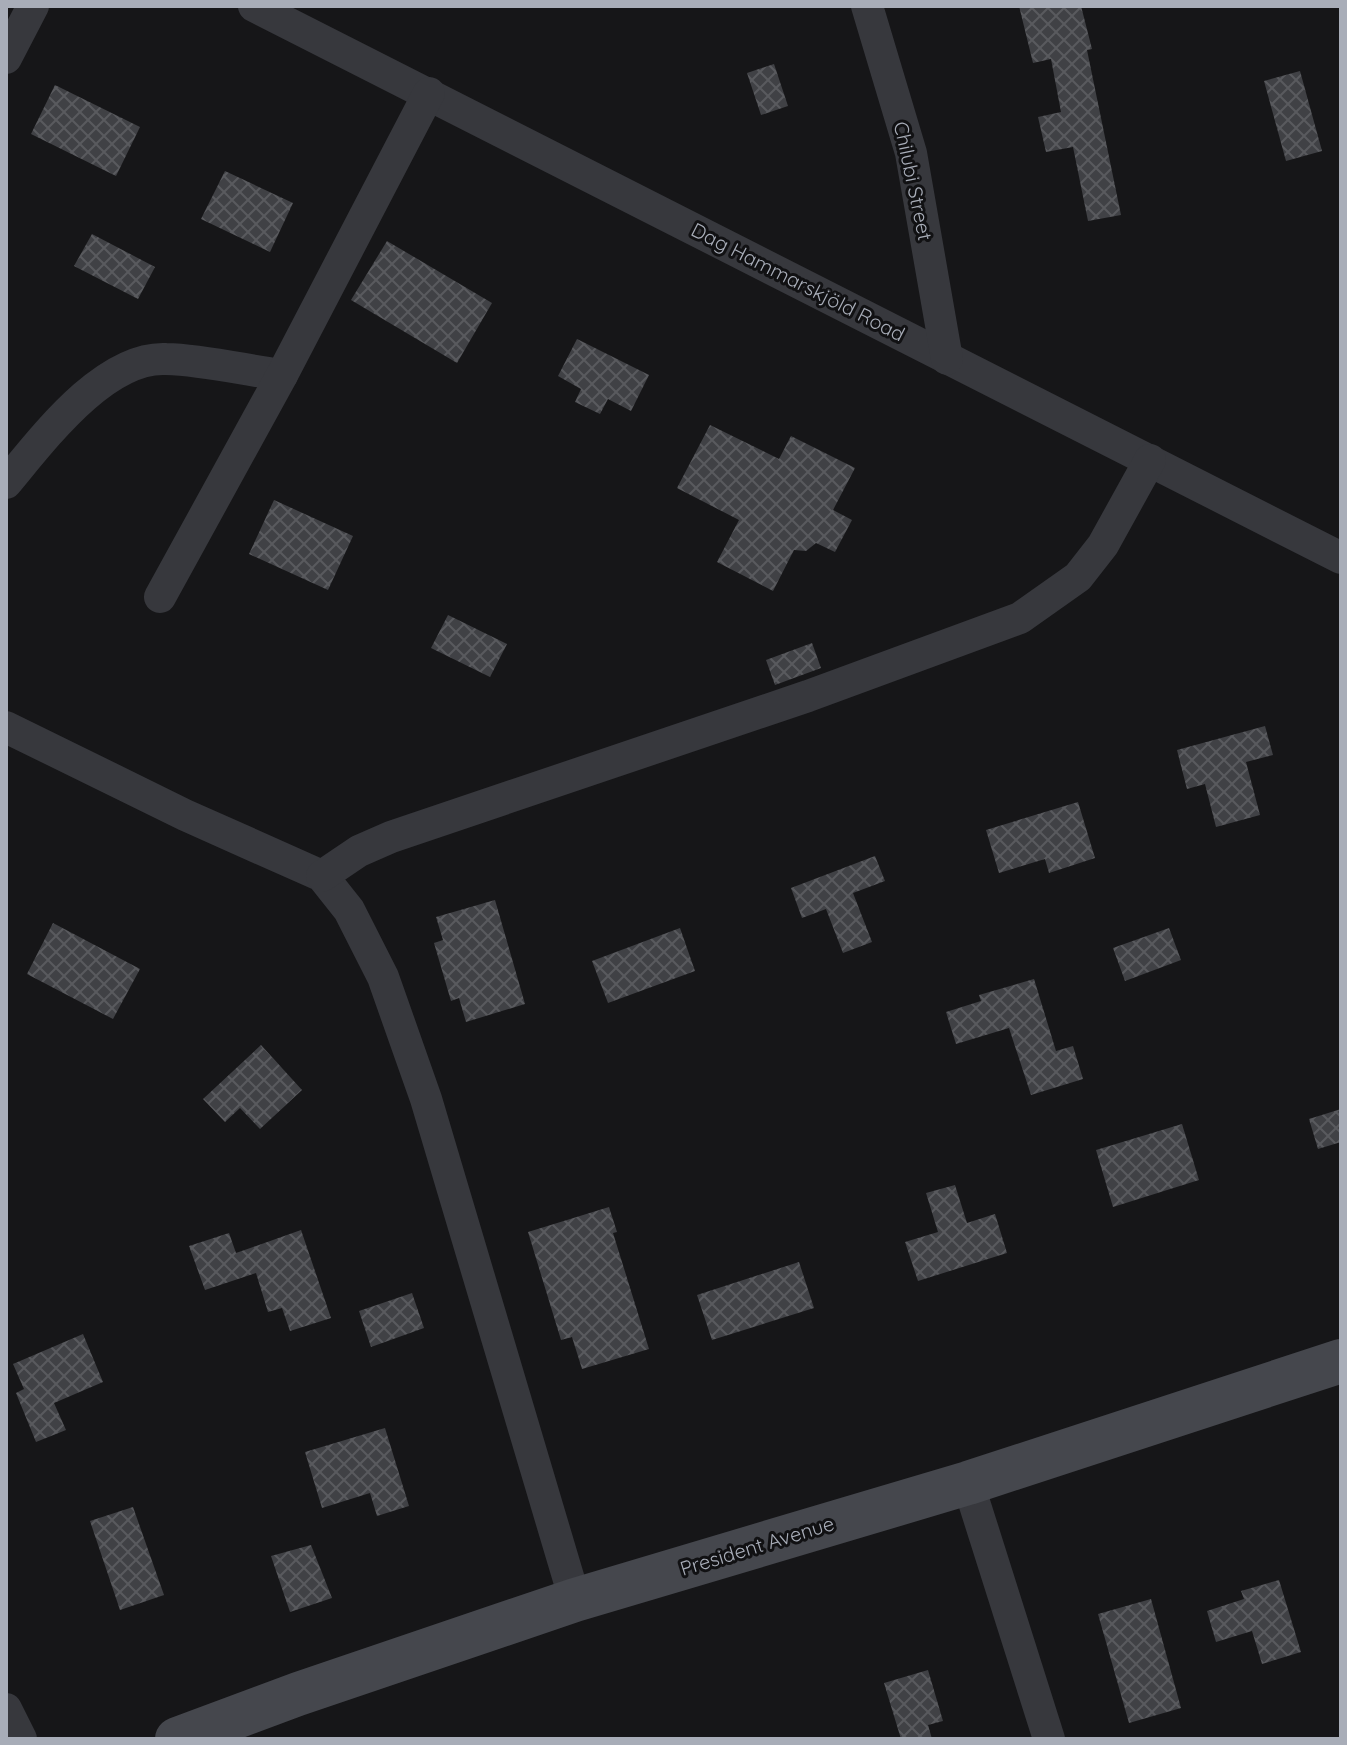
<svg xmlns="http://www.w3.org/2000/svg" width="1347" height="1745" font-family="Quicksand,sans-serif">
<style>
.building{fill:url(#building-cross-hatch)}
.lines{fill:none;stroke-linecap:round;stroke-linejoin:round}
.street{stroke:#37383d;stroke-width:32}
.secondary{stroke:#45474d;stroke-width:44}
.labels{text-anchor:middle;stroke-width:6;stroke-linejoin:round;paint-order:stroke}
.street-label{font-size:20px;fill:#a8adb8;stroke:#111113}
</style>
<defs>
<pattern id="building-cross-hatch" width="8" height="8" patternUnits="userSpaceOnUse" patternTransform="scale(2)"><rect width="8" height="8" fill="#404145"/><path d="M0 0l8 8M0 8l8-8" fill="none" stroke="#595a5e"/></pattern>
</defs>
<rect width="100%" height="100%" fill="#161618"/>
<g class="building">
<polygon points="1019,6 1081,6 1092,49 1087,50 1121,215 1088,221 1073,147 1046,152 1038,117 1061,112 1051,59 1033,63"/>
<polygon points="774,64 788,106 761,115 747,73"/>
<polygon points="1300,71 1322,151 1286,161 1264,81"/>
<polygon points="55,85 140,127 116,176 31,134"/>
<polygon points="225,171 293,203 270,252 201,219"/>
<polygon points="92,234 155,267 138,299 74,266"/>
<polygon points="387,241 492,303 457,363 351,300"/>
<polygon points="577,339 649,375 631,411 608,399 600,414 575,402 581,389 558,376"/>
<polygon points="710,425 779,459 791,436 855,468 833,510 852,520 835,552 816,543 806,551 794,550 773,591 717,562 739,520 677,488"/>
<polygon points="274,500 353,536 328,590 249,554"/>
<polygon points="448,615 507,644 490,677 431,648"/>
<polygon points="812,643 821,668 775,685 766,660"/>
<polygon points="1265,726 1273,755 1246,762 1260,815 1216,827 1205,784 1187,789 1177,750"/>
<polygon points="1078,802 1095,858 1049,873 1045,859 999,873 986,830"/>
<polygon points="875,856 885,881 853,893 872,942 843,953 826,909 802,918 791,888"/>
<polygon points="495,900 525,1004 466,1022 459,998 451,1001 434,943 443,940 436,917"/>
<polygon points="53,923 140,969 113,1019 27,974"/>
<polygon points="680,928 695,971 608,1003 592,961"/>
<polygon points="1169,928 1181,960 1125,981 1113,948"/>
<polygon points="1034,979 1056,1051 1073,1046 1083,1079 1031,1095 1009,1028 956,1044 946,1012 981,1001 979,995"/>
<polygon points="261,1045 302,1090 260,1129 240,1108 225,1122 203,1099"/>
<polygon points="1341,1109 1341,1142 1318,1149 1309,1119"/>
<polygon points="1182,1124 1199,1180 1113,1207 1096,1150"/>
<polygon points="955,1185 967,1223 995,1214 1007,1253 918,1281 905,1242 938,1232 926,1193"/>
<polygon points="609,1207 617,1232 613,1233 649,1349 582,1369 572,1337 561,1340 528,1232"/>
<polygon points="301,1230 331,1318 290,1331 282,1308 268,1312 256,1273 205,1290 189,1246 229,1233 236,1253"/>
<polygon points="799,1262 814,1308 712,1340 697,1295"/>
<polygon points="412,1293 424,1328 371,1347 359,1311"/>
<polygon points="83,1334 103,1382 54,1403 66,1430 36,1442 16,1393 24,1389 13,1364"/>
<polygon points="385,1428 409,1506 377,1516 370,1493 322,1508 305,1452"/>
<polygon points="133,1507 164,1595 120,1610 90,1521"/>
<polygon points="311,1545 332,1598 290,1612 271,1556"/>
<polygon points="1279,1580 1301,1652 1262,1664 1252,1631 1216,1642 1207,1611 1244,1599 1241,1591"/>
<polygon points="1151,1599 1181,1708 1129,1723 1098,1614"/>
<polygon points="928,1670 943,1721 928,1725 932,1739 901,1739 884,1683"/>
</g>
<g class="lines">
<g class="street">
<polyline points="254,6 1341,558"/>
<polyline points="867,6 911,153 947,359"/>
<polyline points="6,58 33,6"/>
<path d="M6,483c36,-43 98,-127 160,-124 39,1 78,11 116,16"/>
<polyline points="160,597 282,375 429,93"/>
<polyline points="6,727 185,815 322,876 349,910 383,977 426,1099 575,1600"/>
<polyline points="322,876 359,851 391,837 808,696 1020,618 1078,577 1103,545 1150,460"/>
<polyline points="968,1483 1049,1739"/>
<polyline points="6,1709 21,1739"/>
</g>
<polyline class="secondary" points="177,1739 298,1694 575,1600 968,1483 1341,1361"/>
</g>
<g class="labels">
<g class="street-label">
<text transform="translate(913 181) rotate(78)" y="7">Chilubi Street</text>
<text transform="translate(798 282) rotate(27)" y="7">Dag Hammarskjöld Road</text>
<text transform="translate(757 1546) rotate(-17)" y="7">President Avenue</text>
</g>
</g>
<rect width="1347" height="1745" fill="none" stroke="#a8adb8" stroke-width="16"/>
</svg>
